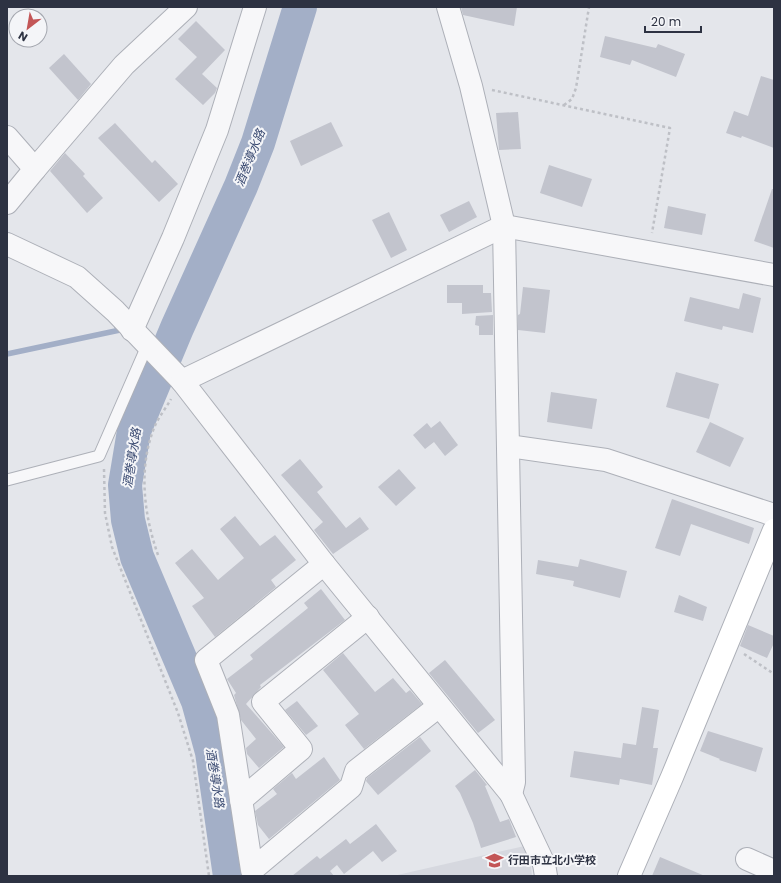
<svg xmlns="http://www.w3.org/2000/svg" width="781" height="883" font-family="Poppins,'Noto Sans JP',sans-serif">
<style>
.built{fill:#d6d8df}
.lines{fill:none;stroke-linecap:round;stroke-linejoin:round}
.stream{stroke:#a3afc7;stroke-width:5.5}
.river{stroke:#a3afc7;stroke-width:34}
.building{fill:#c2c4cd}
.lane-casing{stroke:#adb0b8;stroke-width:13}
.street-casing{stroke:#adb0b8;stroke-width:24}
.secondary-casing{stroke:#adb0b8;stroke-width:24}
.path{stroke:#bec0c6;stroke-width:2.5;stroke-dasharray:3 3;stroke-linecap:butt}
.lane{stroke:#f7f7f9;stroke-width:11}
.street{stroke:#f7f7f9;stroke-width:22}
.secondary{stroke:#fff;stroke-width:22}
.labels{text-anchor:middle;stroke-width:4;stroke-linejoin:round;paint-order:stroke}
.poi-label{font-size:11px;font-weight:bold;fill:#2d3242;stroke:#f4f5f8;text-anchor:start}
.water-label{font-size:12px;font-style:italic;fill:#3b4b72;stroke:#f4f5f8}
</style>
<rect width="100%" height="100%" fill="#e4e6eb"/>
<polygon class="built" points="529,845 532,876 393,876"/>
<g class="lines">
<polyline class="stream" points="7,354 120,330 117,327"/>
<polyline class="river" points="230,876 212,752 198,701 137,557 128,520 125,485 134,431 177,328 241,186 258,143 300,7"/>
</g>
<g class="building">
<polygon points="461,7 517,7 514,26 463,15"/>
<polygon points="196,21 225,50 202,74 217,88 215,93 203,105 175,79 197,57 178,39"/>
<polygon points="605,36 656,48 658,44 685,54 676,77 632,60 630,65 600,57"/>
<polygon points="64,54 91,84 78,100 49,68"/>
<polygon points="761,76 774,80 774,148 742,136 741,138 726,133 734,111 748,116"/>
<polygon points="518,112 521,149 499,150 496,113"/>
<polygon points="331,122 343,146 301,166 290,141"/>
<polygon points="115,123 152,163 155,160 178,184 159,202 98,138"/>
<polygon points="65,153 85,174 83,176 103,198 87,213 50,171"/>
<polygon points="549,165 592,179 582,207 540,193"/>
<polygon points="772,189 774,189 774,248 754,241"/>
<polygon points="469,201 477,217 449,232 440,215"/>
<polygon points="668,206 706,214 702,235 664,228"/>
<polygon points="389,212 407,250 391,258 372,220"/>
<polygon points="447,285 483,285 483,293 491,293 492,312 462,314 462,303 447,303"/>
<polygon points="523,287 550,290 545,333 518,330 518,315 520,314"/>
<polygon points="743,293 761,298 753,333 723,326 722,330 684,321 690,297 739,309"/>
<polygon points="493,315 493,335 479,335 479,326 475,325 476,316"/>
<polygon points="676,372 719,384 709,419 666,407"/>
<polygon points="551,392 597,399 592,429 547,422"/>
<polygon points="440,421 458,445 445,456 434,442 425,449 413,435 427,423 431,428"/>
<polygon points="710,422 744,438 730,467 696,452"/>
<polygon points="300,459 323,487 317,492 346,528 360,517 369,529 333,554 314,530 323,522 281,475"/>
<polygon points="399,469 416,488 396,506 378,487"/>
<polygon points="672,499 754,528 749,544 691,524 680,556 655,548"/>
<polygon points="235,516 260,546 275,535 296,560 271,580 276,587 215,637 192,606 204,598 175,563 192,549 218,580 244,558 220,529"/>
<polygon points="580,559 627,571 620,598 573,586 574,581 536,574 538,560 578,567"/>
<polygon points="321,589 345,620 260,685 261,687 246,704 284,747 259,768 247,754 246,748 256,739 241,720 234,695 236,693 227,679 253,659 250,655 308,608 304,603"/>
<polygon points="679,595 707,607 703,621 674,612"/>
<polygon points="748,625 774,636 774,643 767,658 740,646"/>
<polygon points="343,653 375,692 393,678 406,693 410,690 422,704 364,749 345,725 359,714 323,670"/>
<polygon points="445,660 495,720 478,733 429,673"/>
<polygon points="297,701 318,726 306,735 285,710"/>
<polygon points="642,707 659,710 653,748 658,748 652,785 620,779 619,785 570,777 574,751 621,758 623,743 636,745"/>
<polygon points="708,731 763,748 756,772 719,760 720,759 700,751"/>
<polygon points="420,737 431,751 378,795 366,781 367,778"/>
<polygon points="324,757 340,780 269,839 258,825 255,811 277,794 273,789 292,773 296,779"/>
<polygon points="475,770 487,785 485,786 500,822 509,819 516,837 481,848 473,823 460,793 455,786"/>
<polygon points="376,824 397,851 382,862 373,851 344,874 337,865 330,871 334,876 292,876 317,856 320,859 346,839 350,844"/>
<polygon points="660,857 705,876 652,876"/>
</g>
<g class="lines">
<defs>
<polyline id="lane" points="7,480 99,456 147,346"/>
<g id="street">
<polyline points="448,7 471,86 504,226 514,782 511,794"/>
<polyline points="7,137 35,169 7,203"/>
<polyline points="35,169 124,65 186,7"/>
<polyline points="7,244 77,277 115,311 182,381 324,564 511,794 544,864 546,876"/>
<polyline points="132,330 173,238 217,130 255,7"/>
<polyline points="182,381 504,226 774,275"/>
<polyline points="508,446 606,460 774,515"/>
<polyline points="324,564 206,660 228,715 252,870 351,787 356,771 439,706"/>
<polyline points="241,800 301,749 263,702 368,617"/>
<polyline points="747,859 774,871"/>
</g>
<polyline id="secondary" points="629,876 672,777 774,530"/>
</defs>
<use href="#lane" class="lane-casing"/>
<use href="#street" class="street-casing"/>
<use href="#secondary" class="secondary-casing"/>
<g class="path">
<polyline points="492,90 670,128 652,233"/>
<polyline points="564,105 572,99 576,88 589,7"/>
<polyline points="104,469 105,513 112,547 178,713 193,761 209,876"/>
<path d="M158,555c-14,-40 -20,-86 -4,-127 4,-10 12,-20 17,-29"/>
<polyline points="744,654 774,674"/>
</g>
<use href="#lane" class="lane"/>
<use href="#street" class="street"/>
<use href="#secondary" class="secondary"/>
</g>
<defs>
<symbol id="school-bare" viewBox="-9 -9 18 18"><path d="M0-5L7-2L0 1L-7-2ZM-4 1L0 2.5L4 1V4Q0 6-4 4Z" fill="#c35657" stroke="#f4f5f8" stroke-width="2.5" paint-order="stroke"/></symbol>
</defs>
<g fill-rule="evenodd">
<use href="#school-bare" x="482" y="848" width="25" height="25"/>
</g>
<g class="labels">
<g class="poi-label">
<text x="508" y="864">行田市立北小学校</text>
</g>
<g class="water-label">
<text transform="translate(250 158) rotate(-68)" y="4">酒巻導水路</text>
<text transform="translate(132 458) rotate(-81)" y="4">酒巻導水路</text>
<text transform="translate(215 778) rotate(81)" y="4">酒巻導水路</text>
</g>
</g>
<rect width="781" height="883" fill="none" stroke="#2d3242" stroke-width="16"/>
<g transform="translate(28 28) rotate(211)"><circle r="19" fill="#f4f5f8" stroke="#a4a7af"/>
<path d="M0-3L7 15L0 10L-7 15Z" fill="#c35657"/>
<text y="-6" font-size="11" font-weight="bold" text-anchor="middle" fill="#2d3242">N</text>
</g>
<path d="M645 26v6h56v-6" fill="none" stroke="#2d3242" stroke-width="2"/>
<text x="651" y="26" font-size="12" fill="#2d3242" stroke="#f4f5f8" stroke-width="3" paint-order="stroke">20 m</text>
</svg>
